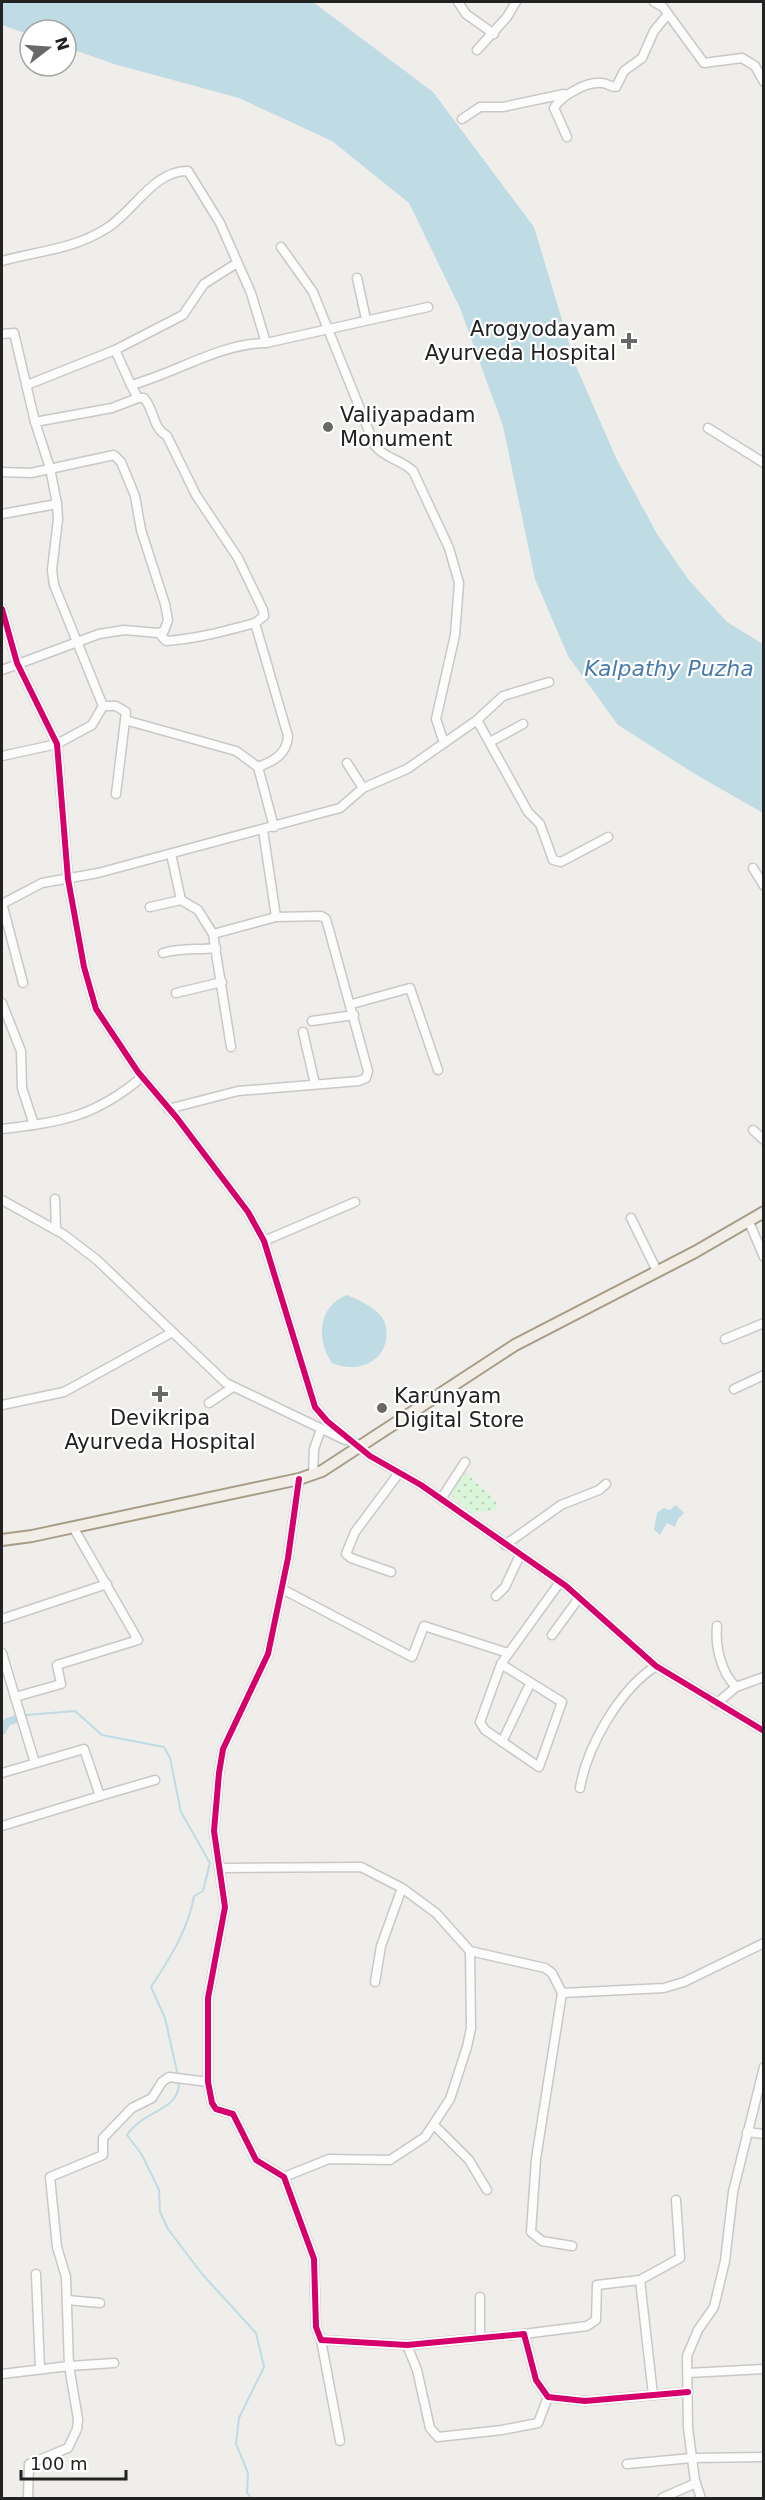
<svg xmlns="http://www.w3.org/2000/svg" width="765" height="2500" font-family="'DejaVu Sans',sans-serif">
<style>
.park{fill:url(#park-dots)}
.water{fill:#bfdbe3}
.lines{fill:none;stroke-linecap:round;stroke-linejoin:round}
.stream{stroke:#bfdbe3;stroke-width:2}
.canal{stroke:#bfdbe3;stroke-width:8}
.minor-casing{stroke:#c9c8c7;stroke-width:11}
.major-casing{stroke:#a79c86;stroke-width:14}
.minor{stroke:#fdfcfc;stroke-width:8}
.major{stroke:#f3ede7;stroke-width:10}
.cycleway-casing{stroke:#fff;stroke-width:10}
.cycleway{stroke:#d6006c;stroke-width:6}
.poi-dot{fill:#6a6968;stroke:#fff;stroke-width:2}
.labels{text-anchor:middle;stroke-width:4.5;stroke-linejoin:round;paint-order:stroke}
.poi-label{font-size:21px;fill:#222;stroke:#fff;text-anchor:start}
.water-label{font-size:22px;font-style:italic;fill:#4a7aab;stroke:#fff}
</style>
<defs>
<pattern id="park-dots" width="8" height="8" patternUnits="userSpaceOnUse" patternTransform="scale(1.5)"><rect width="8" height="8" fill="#daf5da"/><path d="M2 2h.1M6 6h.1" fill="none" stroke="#bbd2bb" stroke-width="1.8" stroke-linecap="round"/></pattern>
</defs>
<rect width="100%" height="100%" fill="#f0eeeb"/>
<polygon class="park" points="466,1473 496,1501 497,1510 471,1513 449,1493 458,1478"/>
<g class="water">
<polygon points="2,2 313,2 433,92 534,227 576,366 616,458 657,534 688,579 727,622 763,644 763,813 695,774 618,725 568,656 535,579 503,426 460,308 409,203 332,141 239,98 114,64 66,47 66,30 30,30 30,35 2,25"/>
<path d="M347,1295c14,6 37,16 39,32 5,33 -27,48 -54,36 -16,-24 -14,-57 15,-68z"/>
<polygon points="676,1505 684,1513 678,1519 675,1527 667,1523 660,1535 654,1530 657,1513 663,1508 670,1510"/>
</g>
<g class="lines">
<g class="stream">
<path d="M26,1715l49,-4 27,24 62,12 6,11 11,54 29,51 -7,28 -9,5c-6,34 -24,62 -43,91l14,31 13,58"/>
<path d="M179,2081c1,31 -35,28 -52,54l15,20 17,35 1,22 8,17 34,45 54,59 8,34 -25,51 -3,26 12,29 -1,20 4,5"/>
</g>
<polyline class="canal" points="2,1731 7,1722 16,1719"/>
<defs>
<g id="minor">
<polyline points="458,2 466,14 494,34"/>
<polyline points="654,2 663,7 704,63 742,58 755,66 764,82"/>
<polyline points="477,50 507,17 516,2"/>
<polyline points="462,119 480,107 503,107 564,94"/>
<path d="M567,137l-13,-29c7,-12 33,-27 48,-25 5,0 8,4 14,4l8,-16 18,-13 12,-27 14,-17"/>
<path d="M281,247l32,45 62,154c11,13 25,13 38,25l36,77 10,35 -4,52 -19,84 8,24"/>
<path d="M2,261c36,-10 73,-12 105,-33 26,-16 47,-58 81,-57l32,52 31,70 15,50c-49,1 -89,30 -135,42l-16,-35 -88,35"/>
<polyline points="357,278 366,319"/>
<polyline points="2,334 14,333 35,422 50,468 57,504 58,519 52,570 54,585 103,706 116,706 126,712 116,794"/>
<polyline points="266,343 428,307"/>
<polyline points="115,350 183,315 204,284 237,263"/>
<path d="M138,398h6c11,13 8,29 23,38l29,59 42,63 25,52 1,6 -9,7 33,113c-1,18 -14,25 -30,31l16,60"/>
<polyline points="35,422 112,408 138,398 131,385"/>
<polyline points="708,428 764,463"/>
<polyline points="2,472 31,473 114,455 121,462 135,496 141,530 165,604 168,620 164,631 159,633 124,630 99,634 2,670"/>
<polyline points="2,514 57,504"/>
<polyline points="2,609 17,663 57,744 68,879 84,967 96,1009 138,1072 177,1118 248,1212 264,1241 315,1407 327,1421 370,1456 421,1485 566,1586 656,1666 764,1731"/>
<path d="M159,633l7,8c31,-2 59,-10 89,-18"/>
<polyline points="125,720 236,751 258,767"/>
<polyline points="477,720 503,696 549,682"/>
<polyline points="490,742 523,724"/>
<polyline points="2,756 57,744 92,725 103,706"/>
<polyline points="347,763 363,788"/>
<polyline points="753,868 764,886"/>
<polyline points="181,900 198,910 213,934"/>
<polyline points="2,903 23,983"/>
<polyline points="2,904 42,883 98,873 340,808 363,788 407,769 477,720 528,812 540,824 553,860 561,862 608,837"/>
<polyline points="150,907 181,900 171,854"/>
<path d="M163,953c18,-5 34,-3 53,-5"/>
<polyline points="176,993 222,982"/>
<polyline points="2,1003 21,1051 22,1088 34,1125"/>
<polyline points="352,1004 410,988 438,1070"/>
<polyline points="312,1021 354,1015"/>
<polyline points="303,1032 315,1084"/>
<polyline points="231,1047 213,934 276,917"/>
<polyline points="168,1109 238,1091 359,1081 366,1078 368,1071 326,919 321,916 276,917 263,830"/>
<path d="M2,1129c59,-7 93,-12 140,-52"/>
<polyline points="753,1130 764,1140"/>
<polyline points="55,1199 56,1230"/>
<polyline points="2,1200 63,1234 97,1260 226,1383 345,1440"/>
<polyline points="631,1218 657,1271"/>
<polyline points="749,1222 764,1257"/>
<polyline points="264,1241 355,1202"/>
<polyline points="725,1339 764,1323"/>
<polyline points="734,1389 764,1375"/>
<polyline points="209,1403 233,1387"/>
<polyline points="2,1405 64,1392 171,1333"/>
<polyline points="313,1475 314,1449 321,1429"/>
<polyline points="299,1479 288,1558 268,1654 223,1749 219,1773 214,1831 225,1907 208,1998 208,2082 212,2103 216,2109 233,2114 256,2160 284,2177 314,2259 316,2327 321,2340 407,2345 524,2334 536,2380 548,2397 585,2401 688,2392"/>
<polyline points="441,1499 465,1462"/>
<polyline points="505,1545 561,1505 599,1490 606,1484"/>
<polyline points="391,1572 351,1558 346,1554 355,1532 399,1473"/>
<polyline points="282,1589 412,1657 424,1626 508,1653"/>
<polyline points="496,1596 505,1587 520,1555"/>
<polyline points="2,1619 107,1584"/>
<polyline points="552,1635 579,1598"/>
<polyline points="2,1653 15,1697 61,1684 57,1665 138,1640 73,1527"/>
<polyline points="501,1664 562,1702 539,1767 485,1730 480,1722 501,1664 503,1661 560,1582"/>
<polyline points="736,1687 764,1677"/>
<polyline points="15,1697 35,1763"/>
<path d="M716,1704l20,-17c-15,-15 -21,-40 -19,-61"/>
<polyline points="502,1742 528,1688"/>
<polyline points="2,1773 84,1749 100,1796 2,1826"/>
<path d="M580,1788c7,-42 40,-99 76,-122"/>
<polyline points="100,1796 155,1780"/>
<polyline points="219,1868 361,1867 402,1888 436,1913 470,1951 545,1968 552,1973 562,1993 536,2159 531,2232 542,2241 572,2246"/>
<polyline points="375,1982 381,1946 402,1888"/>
<polyline points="562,1993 664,1988 684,1982 764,1943"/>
<polyline points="434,2125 469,2160 487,2190"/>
<polyline points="747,2132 764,2134"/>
<polyline points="284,2177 329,2159 390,2160 425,2137 450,2099 467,2047 471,2028 470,1951"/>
<polyline points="36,2274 40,2369"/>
<polyline points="640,2280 653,2395"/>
<polyline points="67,2300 100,2303"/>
<polyline points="524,2334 587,2326 596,2320 597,2285 640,2280 680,2258 676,2200"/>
<polyline points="480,2338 480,2297"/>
<polyline points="321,2340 340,2441"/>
<polyline points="407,2345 417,2370 430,2428 438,2437 502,2430 538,2423 548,2397"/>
<polyline points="688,2373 764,2369"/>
<polyline points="2,2374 69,2366 66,2277 57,2247 50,2177 103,2155 103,2138 132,2108 152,2098 162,2082 169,2077 208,2082"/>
<polyline points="627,2464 692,2458 764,2457"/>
<polyline points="28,2498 29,2464 68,2448 77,2429 78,2419 69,2366 114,2363"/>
<polyline points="662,2498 696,2483"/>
<polyline points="701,2498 695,2481 688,2428 687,2356 698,2330 714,2307 725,2261 733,2192 764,2067"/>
</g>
<polyline id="major" points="2,1540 32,1536 299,1479 322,1471 515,1345 695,1252 764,1212"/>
</defs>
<use href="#minor" class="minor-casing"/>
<use href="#major" class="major-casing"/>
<use href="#minor" class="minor"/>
<use href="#major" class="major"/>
<defs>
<g id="cycleway">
<polyline points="2,609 17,663 57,744 68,879 84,967 96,1009 138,1072 177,1118 248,1212 264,1241 315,1407 327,1421 370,1456 421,1485 566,1586 656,1666 764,1731"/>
<polyline points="299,1479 288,1558 268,1654 223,1749 219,1773 214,1831 225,1907 208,1998 208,2082 212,2103 216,2109 233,2114 256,2160 284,2177 314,2259 316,2327 321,2340 407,2345 524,2334 536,2380 548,2397 585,2401 688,2392"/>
</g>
</defs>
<use href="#cycleway" class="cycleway-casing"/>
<use href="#cycleway" class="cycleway"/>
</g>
<g class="poi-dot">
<path d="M626 332h6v6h6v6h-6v6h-6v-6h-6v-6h6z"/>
<circle cx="328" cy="427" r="6"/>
<path d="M157 1385h6v6h6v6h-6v6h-6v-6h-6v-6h6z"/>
<circle cx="382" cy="1408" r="6"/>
</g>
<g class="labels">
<g class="poi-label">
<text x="616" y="336" text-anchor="end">Arogyodayam<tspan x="616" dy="24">Ayurveda Hospital</tspan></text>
<text x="340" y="422">Valiyapadam<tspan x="340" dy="24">Monument</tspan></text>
<text x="394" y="1403">Karunyam<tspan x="394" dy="24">Digital Store</tspan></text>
<text x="160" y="1425" text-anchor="middle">Devikripa<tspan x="160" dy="24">Ayurveda Hospital</tspan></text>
</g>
<g class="water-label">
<text x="669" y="676">Kalpathy Puzha</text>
</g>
</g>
<rect width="765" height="2500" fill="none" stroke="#222222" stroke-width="6"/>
<g transform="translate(48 48) rotate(73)"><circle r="28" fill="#ffffff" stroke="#a7a7a7" stroke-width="1.5"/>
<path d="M0-4.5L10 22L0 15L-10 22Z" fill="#6a6968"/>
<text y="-9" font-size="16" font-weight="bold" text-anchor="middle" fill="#222222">N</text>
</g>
<path d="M21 2470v9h105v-9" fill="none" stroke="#222222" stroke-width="3"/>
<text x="30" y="2470" font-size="18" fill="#222222" stroke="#ffffff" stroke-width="4.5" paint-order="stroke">100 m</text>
</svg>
